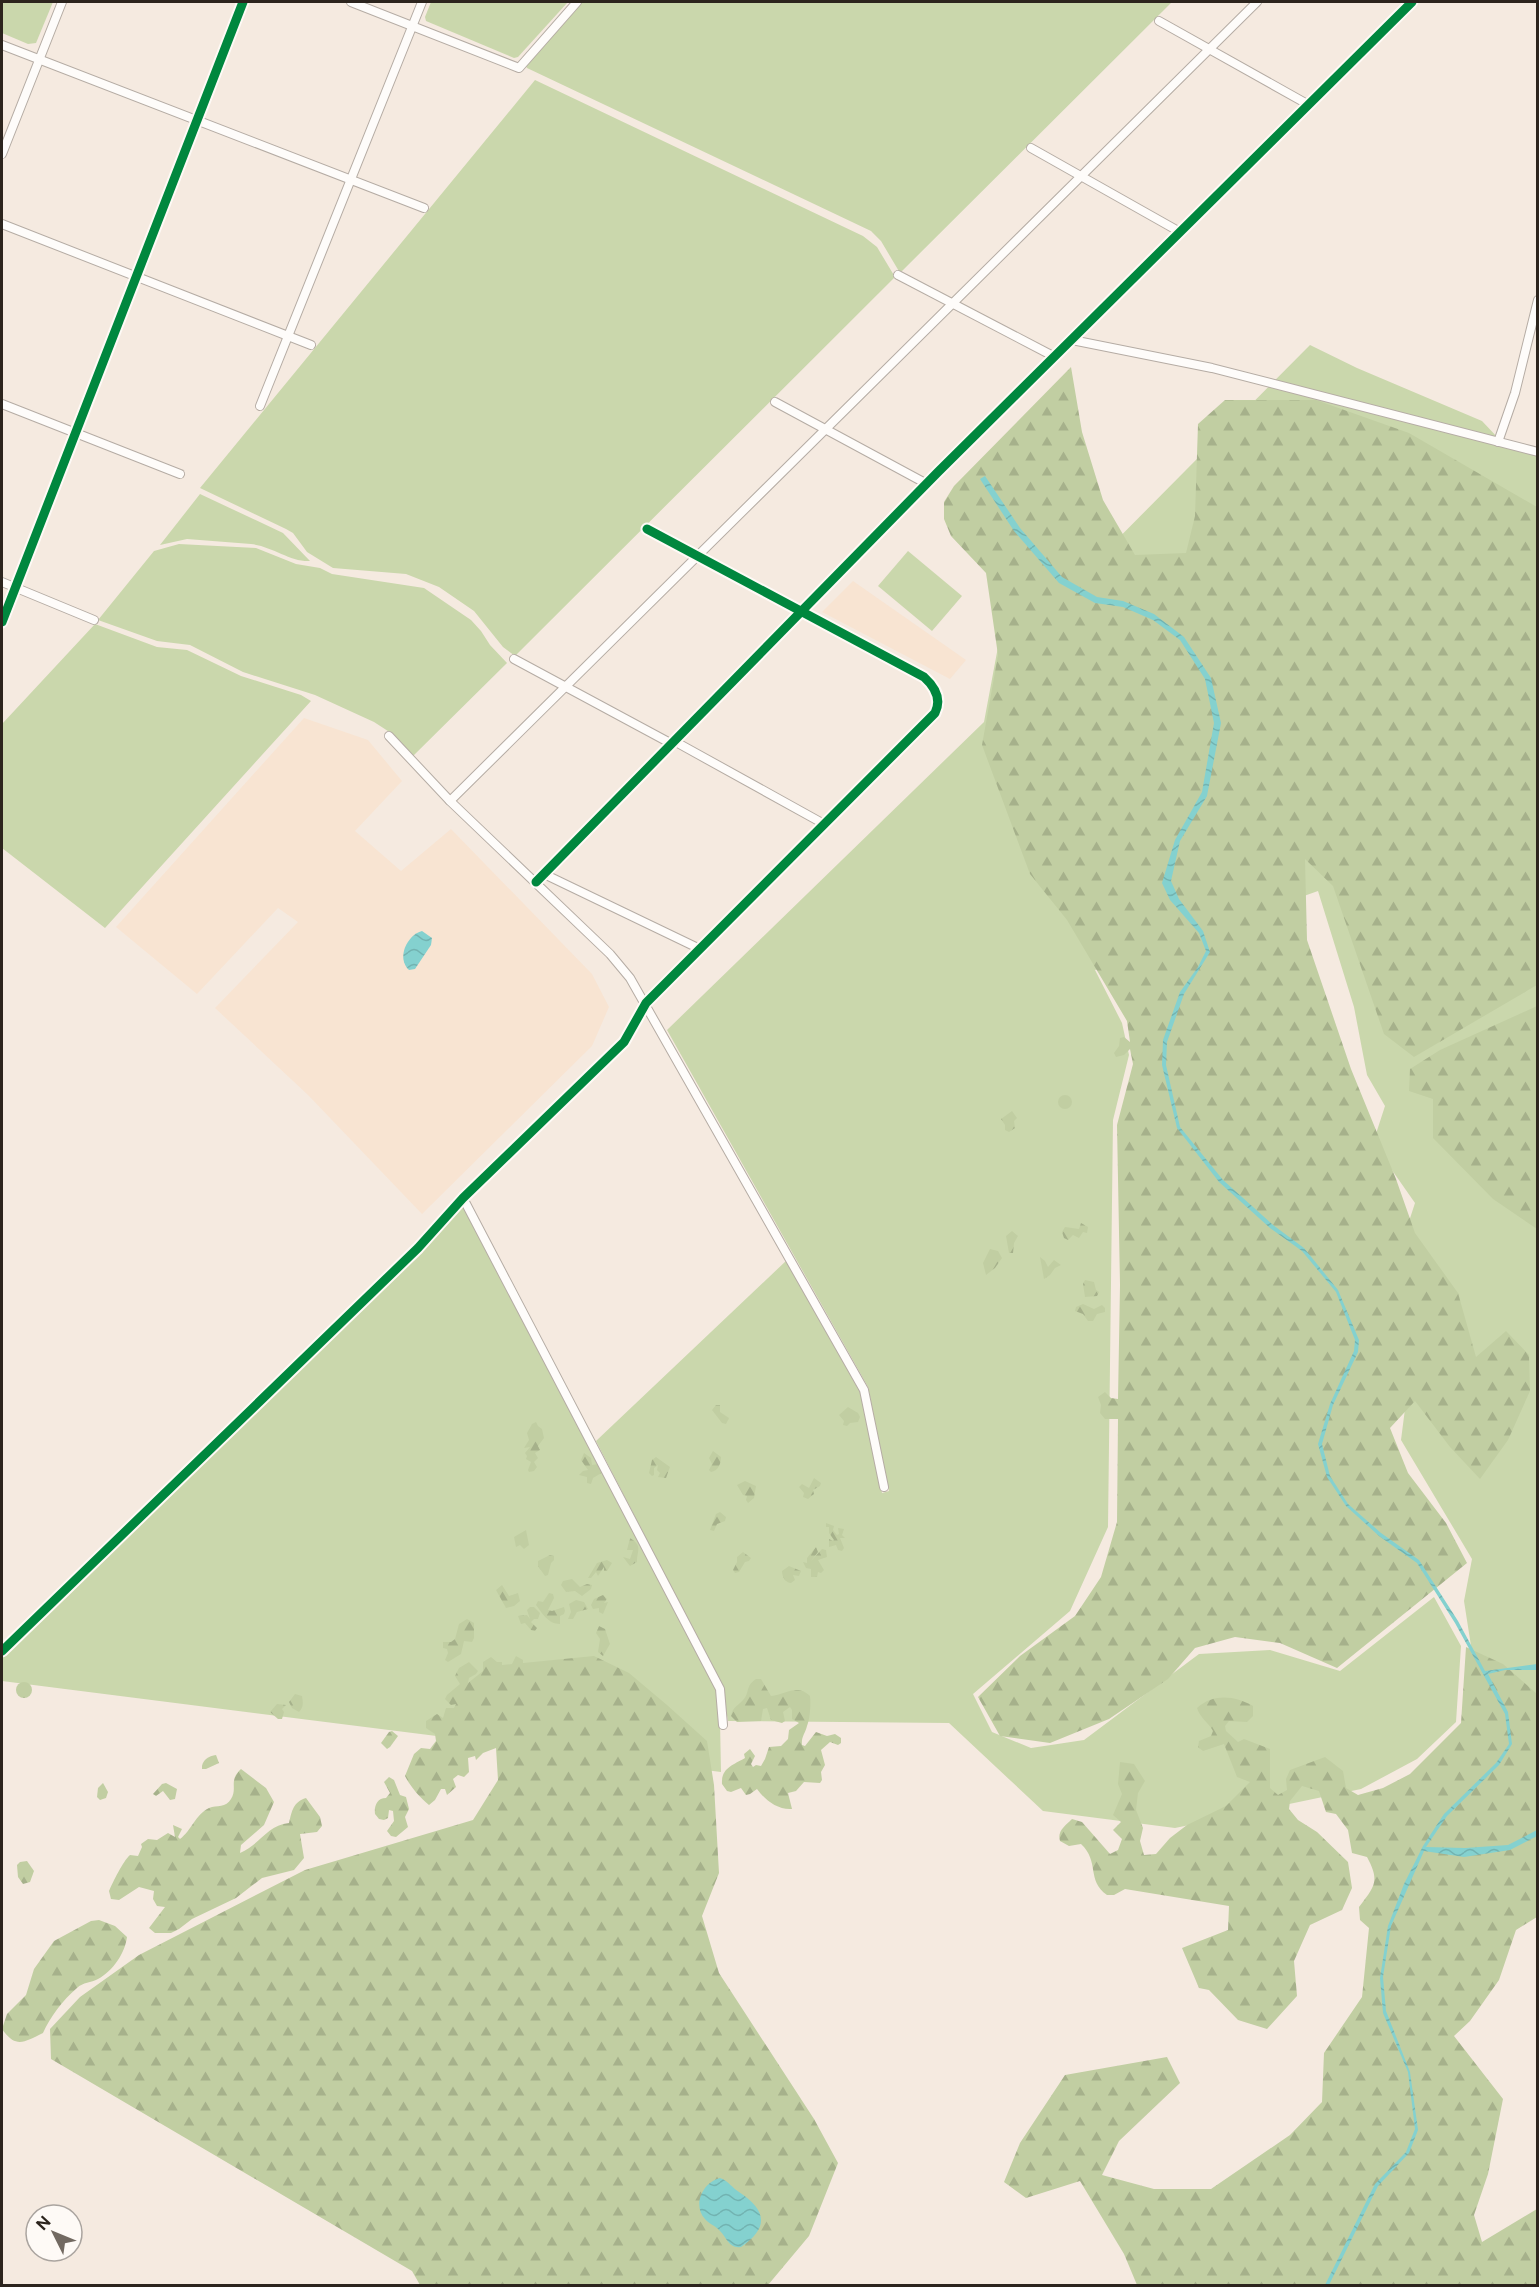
<svg xmlns="http://www.w3.org/2000/svg" width="1539" height="2287" font-family="'Public Sans',sans-serif">
<style>
.built{fill:#f8e4d2}
.green{fill:#cad7ac}
.forest{fill:url(#forest-firs)}
.water{fill:url(#water-waves)}
.lines{fill:none;stroke-linecap:round;stroke-linejoin:round}
.street-casing{stroke:#b5aca4;stroke-width:10}
.street{stroke:#fefcfa;stroke-width:8}
.cycleway-casing{stroke:#fefaf6;stroke-width:13}
.cycleway{stroke:#00873e;stroke-width:9}
</style>
<defs>
<pattern id="forest-firs" width="22" height="20" patternUnits="userSpaceOnUse" patternTransform="scale(1.5)"><rect width="22" height="20" fill="#c1cea2"/><path d="M5 1l3.5 6h-7zM16 11l3.5 6h-7z" fill="#a6b18b"/></pattern>
<pattern id="water-waves" width="16" height="10" patternUnits="userSpaceOnUse" patternTransform="scale(1.5)"><rect width="16" height="10" fill="#84d1cf"/><path d="M0 5q4-4 8 0t8 0" fill="none" stroke="#72b3b1"/></pattern>
</defs>
<rect width="100%" height="100%" fill="#f5eae0"/>
<g class="built">
<polygon points="853,581 966,660 950,679 822,612"/>
<polygon points="304,718 368,740 402,781 355,831 401,871 451,829 592,974 609,1007 592,1046 422,1214 308,1095 215,1008 298,922 278,908 197,994 116,927"/>
</g>
<g class="green">
<polygon points="2,2 53,2 36,43 28,44 2,33"/>
<polygon points="431,2 568,2 518,57 514,58 426,21 425,17"/>
<polygon points="581,2 1172,2 900,273 881,241 871,231 527,68 526,66 529,60"/>
<polygon points="535,80 863,236 877,247 895,277 515,656 503,647 474,611 439,587 406,574 333,568 307,552 293,533 286,529 200,488"/>
<polygon points="1310,345 1357,368 1482,421 1499,439 1537,455 1537,1874 1476,1678 1464,1601 1472,1559 1401,1440 1416,1323 1397,1258 1415,1203 1373,1143 1385,1106 1367,1075 1354,1007 1318,891 1095,970 1122,1023 1129,1055 1113,1120 1108,1527 1070,1611 973,1694 992,1732 1031,1748 1084,1740 1199,1654 1270,1650 1340,1671 1434,1597 1461,1646 1456,1722 1417,1759 1361,1789 1175,1828 1043,1811 949,1723 728,1721 722,1686 596,1441 787,1260 860,1392 882,1493 889,1491 868,1387 667,1030 984,722 1003,620 1067,590"/>
<path d="M200,494l83,39 27,28c-20,1 -38,-15 -59,-17l-64,-5 -27,6z"/>
<polygon points="179,544 256,548 296,564 320,568 332,574 424,588 471,620 481,631 490,645 507,663 412,757 391,733 374,722 315,695 243,672 190,645 157,641 98,620 154,551"/>
<polygon points="908,551 962,596 932,631 878,586"/>
<polygon points="95,624 157,647 187,650 241,676 301,695 311,701 105,928 2,848 2,724"/>
<polygon points="463,1205 718,1689 720,1721 721,1772 2,1681 2,1657 416,1256 459,1207"/>
</g>
<g class="forest">
<polygon points="1071,367 1082,432 1103,500 1135,555 1186,553 1195,516 1198,424 1225,400 1316,400 1409,433 1537,507 1537,985 1414,1057 1384,1034 1333,886 1305,859 1307,940 1351,1069 1396,1179 1415,1233 1458,1293 1476,1357 1506,1331 1529,1355 1530,1391 1508,1440 1480,1479 1450,1447 1415,1401 1390,1428 1408,1473 1446,1523 1467,1563 1337,1668 1280,1643 1235,1637 1195,1648 1168,1679 1109,1719 1050,1743 1000,1736 978,1697 1020,1656 1075,1616 1101,1577 1117,1522 1118,1419 1105,1419 1100,1413 1101,1405 1098,1397 1105,1392 1111,1398 1118,1399 1120,1285 1117,1125 1133,1064 1130,1049 1124,1055 1116,1057 1114,1053 1119,1046 1120,1038 1124,1037 1130,1042 1127,1021 1067,920 1030,874 982,745 998,655 986,573 951,536 944,519 944,502 954,486"/>
<polygon points="1537,1006 1537,1229 1493,1199 1433,1138 1433,1099 1409,1091 1410,1069 1440,1050"/>
<circle cx="1065" cy="1102" r="7"/>
<polygon points="1012,1111 1017,1118 1014,1121 1015,1128 1009,1132 1005,1130 1005,1125 1001,1119"/>
<polygon points="1081,1223 1088,1227 1087,1233 1083,1232 1079,1238 1073,1235 1068,1240 1064,1238 1062,1232 1065,1227 1079,1229"/>
<polygon points="1012,1231 1018,1236 1014,1243 1013,1253 1009,1253 1006,1236"/>
<polygon points="990,1249 998,1251 1002,1258 995,1268 986,1275 983,1263"/>
<polygon points="1040,1257 1045,1261 1048,1267 1054,1260 1061,1265 1055,1268 1050,1275 1044,1279"/>
<polygon points="1085,1280 1094,1282 1096,1290 1099,1292 1097,1296 1085,1297 1083,1284"/>
<polygon points="1083,1304 1094,1309 1102,1305 1105,1308 1105,1312 1097,1314 1093,1321 1088,1321 1083,1314 1075,1311 1076,1307"/>
<polygon points="716,1405 720,1405 720,1412 729,1418 726,1424 722,1423 712,1410"/>
<polygon points="848,1407 858,1413 860,1417 858,1422 850,1423 847,1426 843,1425 844,1421 839,1415"/>
<polygon points="536,1422 538,1426 542,1429 544,1438 538,1446 540,1450 535,1453 538,1458 534,1462 537,1467 534,1471 529,1472 528,1470 531,1462 526,1459 527,1456 525,1453 530,1447 524,1448 529,1440 527,1433 532,1424"/>
<path d="M713,1451l8,6c0,7 -3,14 -10,15l-2,-2 3,-6 -3,-6z"/>
<polygon points="584,1453 591,1458 592,1465 599,1464 603,1472 593,1478 591,1484 587,1483 587,1477 579,1475 583,1471 588,1470 581,1460"/>
<polygon points="656,1457 670,1467 666,1478 658,1477 660,1473 657,1470 658,1465 654,1468 654,1475 652,1476 649,1473 652,1460"/>
<polygon points="814,1478 821,1483 820,1486 813,1490 814,1494 808,1499 803,1497 804,1493 799,1487 802,1484 809,1488"/>
<polygon points="745,1481 756,1486 754,1498 748,1503 746,1500 747,1496 743,1495 737,1485"/>
<polygon points="720,1512 726,1517 725,1521 717,1524 714,1531 710,1530 716,1514"/>
<polygon points="826,1523 834,1526 833,1530 837,1535 839,1534 838,1528 844,1529 842,1535 845,1538 840,1538 844,1548 842,1551 838,1550 836,1545 829,1547 829,1539 833,1541 834,1540 829,1533 829,1527 826,1527"/>
<polygon points="526,1530 529,1545 524,1549 520,1545 516,1547 514,1537"/>
<path d="M630,1538c13,8 7,12 7,24l-7,4 -7,-9 7,2 3,-9h-6z"/>
<polygon points="816,1547 818,1552 811,1561 822,1549 826,1550 827,1557 818,1560 824,1570 821,1573 818,1572 817,1577 811,1577 811,1569 806,1568 803,1562 807,1563 807,1558"/>
<polygon points="743,1552 751,1558 749,1561 745,1562 739,1572 735,1573 733,1570 737,1562 737,1557"/>
<polygon points="550,1555 554,1556 554,1560 551,1563 548,1575 545,1576 538,1566 538,1561"/>
<polygon points="607,1560 612,1563 607,1571 604,1571 604,1567 598,1576 596,1572 591,1578 588,1578 597,1563"/>
<path d="M789,1566l12,5 -2,5 -6,-1 2,5 -4,3c-5,0 -9,-6 -9,-12z"/>
<polygon points="572,1579 580,1587 587,1584 592,1585 591,1589 582,1596 575,1591 566,1592 561,1585 563,1581"/>
<polygon points="502,1585 509,1596 518,1593 520,1601 514,1606 506,1608 496,1590"/>
<path d="M549,1593l4,1 1,4 -6,12 4,1 12,-4 1,4 -1,3 -4,2v8c-12,0 -18,-11 -24,-19l2,-4 5,1z"/>
<polygon points="603,1595 607,1599 604,1603 608,1602 603,1614 599,1612 599,1608 593,1609 591,1605 594,1599"/>
<polygon points="576,1600 584,1602 588,1609 577,1612 573,1619 568,1619 571,1612 569,1604"/>
<polygon points="530,1607 534,1607 540,1613 538,1619 534,1619 531,1622 537,1628 535,1631 531,1630 525,1623 521,1624 518,1616 527,1615 530,1619 527,1610"/>
<polygon points="467,1619 474,1623 474,1638 472,1642 464,1641 461,1654 448,1662 445,1660 448,1653 447,1649 443,1648 443,1642 451,1642 455,1639 459,1624"/>
<polygon points="599,1626 605,1629 610,1644 603,1656 598,1652 600,1639 596,1633"/>
<path d="M1466,1647l37,17 34,30v223l-21,13 -17,50 -29,41 -16,15 49,63 -15,75 -14,41 8,27 55,-33v76h-400l-13,-31 -44,-73 -54,17 -22,-16 16,-39 45,-68 102,-18 13,26 -61,58 -17,34 52,14h57l79,-54 32,-33 2,-49 38,-56 7,-69 -9,-8 -1,-13c16,-21 21,-26 8,-50l-15,-4 -4,-23 -12,-16 -10,-2 -7,-21 -17,-5 -12,15 -1,8 9,11 19,12 31,30 4,26 -10,22 -32,15 -16,36 3,35 -30,33 -29,-9 -29,-30 -10,-2 -17,-40 46,-18 1,-24 -104,-17 -11,6h-7c-21,-15 -7,-33 -26,-51l-12,2 -9,-5c-3,-10 5,-15 12,-22l10,3 28,32 8,-4 4,-11 -9,-9 8,-8 -8,-7 9,-21 -4,-10 2,-22 14,2 11,17 -7,12 -2,17 7,18 -3,13 4,14 12,-1 14,-16 17,-13 39,-19 24,-24 -13,-5 -13,-33 -21,7 -5,-4 1,-6 12,-5 2,-5c-5,-9 -13,-13 -16,-23 17,-15 38,-12 56,-2v10l-6,6 -18,-1 -4,5 1,5 12,11 6,-3 26,10v39l8,7 9,-5 -1,-11 4,-9 35,-13 18,14 3,17 12,7 25,-7 27,-14 51,-51z"/>
<path d="M516,1656l7,4v3l71,-7 35,17 38,32 40,36 7,44 5,88 -17,43 17,57 95,146 24,44 -29,73 -41,49h-348l-8,-14 -361,-212 -1,-30 30,-32 59,-42 166,-85 168,-50 25,-40 -2,-32 -13,5 -7,7 -1,-4 -7,2 1,14 -5,5 -6,-2 -5,4 3,8 -9,8 -2,-6h-4l-6,11 -6,5c-9,-7 -19,-19 -24,-29l9,-22 7,-6 9,1 6,-8 -1,-7 -9,-6v-7l11,-7 6,4 3,-10h8l2,-4 -5,1 -6,-6 2,-4 13,-11 -5,-8 4,-8 10,-6 9,9 -2,3 -7,4 -1,5 15,-12v-9l8,-5 6,5h5v3l10,-1z"/>
<path d="M756,1679h5l10,17c14,-1 26,-13 39,0 1,8 0,23 -3,30 -2,8 -6,11 -5,19l3,1 11,-14 11,4 8,-2 6,4v5l-3,2 -8,-3 -9,8 4,15 -4,7 1,8 -2,3 -16,-1 -8,9 -8,2 4,16c-15,1 -27,-9 -35,-20l-7,5 -4,1 -5,-7 -10,4 -4,-1 -5,-7c-1,-16 11,-19 23,-26l-1,-4 6,-5 5,7 -4,8 2,3 3,-2 5,1 4,-7 4,-12 12,-1 7,-7 1,-9 10,-7 -7,-4v-9l-2,-3 -7,5 2,9 -3,2 -11,-3 -4,-12 -4,1 -2,12 -24,1 -6,-6c2,-10 6,-9 12,-16 7,-7 2,-14 13,-21z"/>
<circle cx="24" cy="1690" r="8"/>
<path d="M295,1694l7,2c1,6 2,11 -3,16l-7,-4 -3,-6z"/>
<polygon points="277,1704 286,1705 282,1709 284,1712 282,1719 278,1719 270,1712"/>
<polygon points="392,1731 398,1736 390,1747 387,1749 381,1743 389,1732"/>
<path d="M216,1755l3,8 -13,6h-4c-1,-9 7,-13 14,-14z"/>
<path d="M241,1769l25,19 8,14 -10,23 -23,20 -1,8c21,-9 27,-28 49,-30 3,-12 4,-21 17,-25l14,19 2,9 -5,6 -17,2 4,24 -10,12 -32,8 -26,20 -44,21 -13,10 -8,4h-16l-6,-5 16,-21 -8,-1 -4,-7 1,-8 -15,-4 -20,13 -8,-1 -2,-8c4,-9 14,-30 21,-36l8,1 4,-9 -1,-3 7,-5 9,1 11,-7 7,4 -2,-12 9,4 -4,8 2,2c11,-8 16,-25 29,-31 8,-3 17,0 22,-9 7,-11 -3,-18 10,-30z"/>
<path d="M389,1777l5,3 6,15 6,2 3,12 -4,8 3,10 -12,10 -5,-1 -4,-5 7,-10 -1,-10 -4,-1 -1,8 -4,2 -5,-1 -4,-5c-1,-8 2,-16 11,-16l4,-5 -6,-11z"/>
<polygon points="103,1783 108,1792 106,1798 100,1800 97,1797 98,1788"/>
<polygon points="166,1783 177,1789 175,1799 170,1800 163,1791 156,1796 153,1794 162,1784"/>
<polygon points="27,1861 34,1871 30,1882 23,1884 18,1877 17,1865 20,1862"/>
<path d="M99,1920l16,6 12,11c-2,16 -14,34 -29,42 -7,4 -15,3 -21,9 -14,12 -27,29 -34,45 -19,9 -27,16 -41,-4l5,-15 19,-19 8,-26 20,-28 37,-20z"/>
</g>
<g class="water">
<polygon points="985,476 1020,528 1062,577 1097,597 1123,601 1154,614 1184,637 1211,678 1221,723 1207,796 1180,841 1171,881 1179,899 1203,931 1210,952 1184,994 1167,1042 1166,1065 1180,1127 1223,1180 1273,1225 1304,1248 1338,1290 1359,1340 1358,1352 1333,1405 1322,1444 1330,1476 1348,1504 1381,1533 1419,1560 1458,1621 1485,1671 1537,1664 1537,1670 1505,1670 1488,1674 1508,1712 1512,1744 1499,1765 1447,1816 1426,1847 1465,1848 1508,1845 1537,1830 1537,1836 1510,1850 1464,1857 1424,1851 1391,1926 1383,1977 1386,2011 1410,2072 1418,2130 1409,2153 1378,2186 1329,2285 1325,2285 1375,2184 1406,2152 1415,2129 1408,2072 1383,2013 1380,1978 1388,1926 1404,1884 1423,1846 1444,1814 1496,1763 1509,1744 1505,1714 1455,1623 1417,1563 1379,1536 1346,1506 1327,1477 1318,1444 1330,1404 1354,1351 1355,1340 1336,1292 1302,1251 1270,1228 1219,1182 1177,1128 1162,1065 1163,1040 1180,992 1198,967 1206,951 1199,933 1170,900 1162,883 1175,840 1202,792 1214,723 1205,679 1180,640 1153,620 1123,607 1095,603 1059,583 1014,531 980,479"/>
<path d="M422,931l10,7 -1,7 -16,24 -6,1c-13,-12 -2,-35 13,-39z"/>
<path d="M720,2178c9,3 12,10 19,14 27,18 31,35 2,55 -12,2 -14,-9 -21,-16 -4,-5 -11,-7 -15,-12 -13,-14 -2,-37 15,-41z"/>
</g>
<g class="lines">
<defs>
<g id="street">
<polyline points="351,2 519,68 577,2"/>
<polyline points="1159,21 1309,105"/>
<polyline points="2,45 424,208"/>
<polyline points="1031,148 1180,232"/>
<polyline points="2,154 62,2"/>
<polyline points="2,224 311,345"/>
<polyline points="898,275 1055,357"/>
<polyline points="1072,340 1212,368 1538,452"/>
<polyline points="775,402 927,484"/>
<polyline points="2,404 180,474"/>
<polyline points="260,406 422,2"/>
<polyline points="1498,442 1515,393 1538,300"/>
<polyline points="2,582 94,620"/>
<polyline points="2,622 243,2"/>
<polyline points="514,659 672,744"/>
<polyline points="389,736 450,801 610,954 630,978 864,1390 884,1487"/>
<polyline points="674,741 824,824"/>
<polyline points="450,801 1257,2"/>
<polyline points="544,874 700,949"/>
<polyline points="536,882 938,472 1412,2"/>
<polyline points="463,1198 720,1689 723,1725"/>
<path d="M2,1651l416,-403 45,-50 161,-156 22,-39 289,-290c7,-14 0,-26 -11,-36l-277,-148"/>
</g>
</defs>
<use href="#street" class="street-casing"/>
<use href="#street" class="street"/>
<defs>
<g id="cycleway">
<polyline points="2,622 243,2"/>
<polyline points="536,882 938,472 1412,2"/>
<path d="M2,1651l416,-403 45,-50 161,-156 22,-39 289,-290c7,-14 0,-26 -11,-36l-277,-148"/>
</g>
</defs>
<use href="#cycleway" class="cycleway-casing"/>
<use href="#cycleway" class="cycleway"/>
</g>
<rect width="1539" height="2287" fill="none" stroke="#2c241d" stroke-width="6"/>
<g transform="translate(54 2233) rotate(313)"><circle r="28" fill="#fefaf6" stroke="#aaa49f" stroke-width="1.5"/>
<path d="M0-4.5L10 22L0 15L-10 22Z" fill="#726961"/>
<text y="-9" font-size="16" font-weight="bold" text-anchor="middle" fill="#2c241d">N</text>
</g>
</svg>
